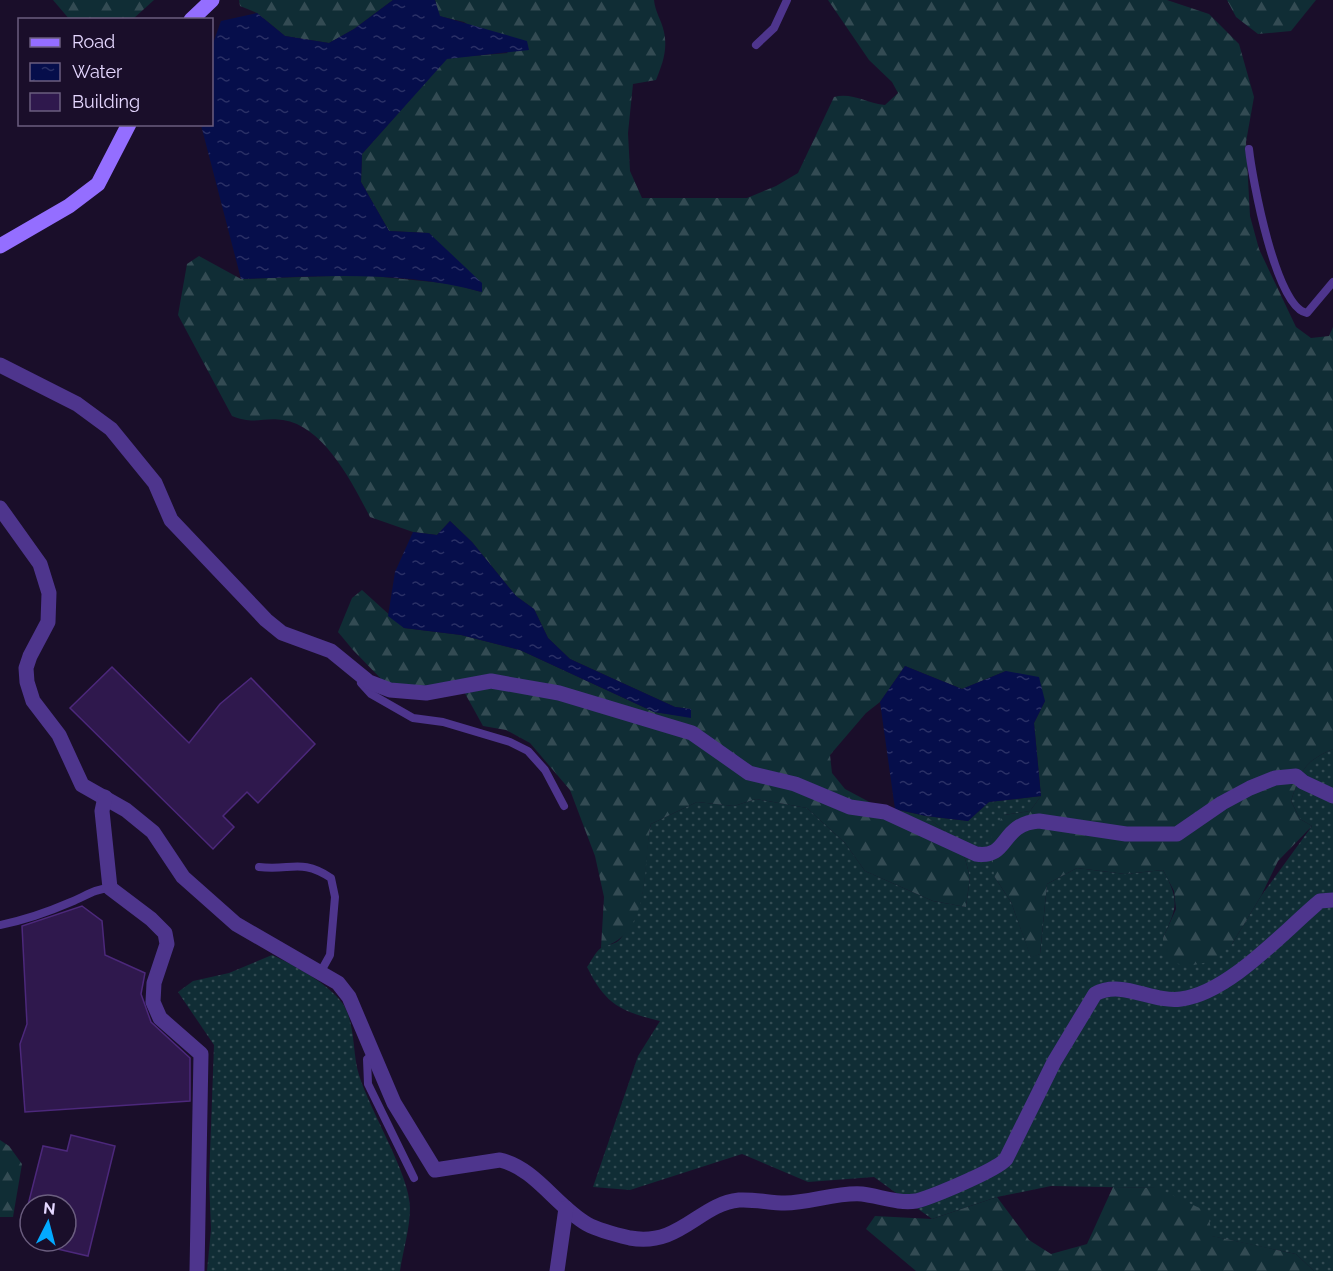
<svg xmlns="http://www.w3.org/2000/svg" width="1333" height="1271" font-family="Raleway,sans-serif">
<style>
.grass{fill:url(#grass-dots)}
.forest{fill:url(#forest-firs)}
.water{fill:url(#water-ripples)}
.building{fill:#2f184d;stroke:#4c287b;stroke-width:1.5}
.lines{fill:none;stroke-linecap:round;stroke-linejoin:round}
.lane{stroke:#4e358d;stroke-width:8}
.street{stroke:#4e358d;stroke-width:15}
.secondary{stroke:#946eff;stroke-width:15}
</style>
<defs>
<pattern id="grass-dots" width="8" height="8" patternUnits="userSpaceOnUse" patternTransform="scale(1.5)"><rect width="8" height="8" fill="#102d35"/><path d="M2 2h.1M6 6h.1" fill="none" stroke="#334b53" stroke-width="1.8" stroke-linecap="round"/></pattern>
<pattern id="forest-firs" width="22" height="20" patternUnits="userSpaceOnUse" patternTransform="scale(1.5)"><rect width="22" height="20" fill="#102d35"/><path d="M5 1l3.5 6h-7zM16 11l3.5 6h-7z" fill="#334b53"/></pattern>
<pattern id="water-ripples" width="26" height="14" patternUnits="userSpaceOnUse" patternTransform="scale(1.5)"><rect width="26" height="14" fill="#060e4b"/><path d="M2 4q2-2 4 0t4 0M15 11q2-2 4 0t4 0" fill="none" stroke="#2a3066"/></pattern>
</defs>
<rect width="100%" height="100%" fill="#1a0e2a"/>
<g class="grass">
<path d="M1333,749v522h-19l-18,-17 -85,-18 -55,-48 -105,-2 -54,11 -65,22 -58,-42 -66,5 -66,-28 -112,36 -37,-3 45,-131 22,-35c-40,-10 -54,-16 -73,-54 4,-5 8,-15 14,-19 7,-5 14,-2 20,-10 31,-38 20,-68 30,-114l46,-22 37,4 22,-7 51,9 38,35 20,28 68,30 33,6 4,-30 -9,-33 -35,-28 42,5 21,-19 52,-6 -11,15 -26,4 -10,61 17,26 20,55 9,-3 7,-70 30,-16 48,6 38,-4c17,31 14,37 0,68l69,6 29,-48 51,-70 -12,-7 -9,-18c10,-30 12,-39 42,-52z"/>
<path d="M272,955c22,10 57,29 71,49 13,21 9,49 16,71 11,36 51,100 51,133 0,20 -7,43 -10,63h-193l4,-42 -2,-49 5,-135 -36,-53 15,-11 36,-8z"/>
</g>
<g class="forest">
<polygon points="53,0 154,0 133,19 70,20"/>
<polygon points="239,0 393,0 354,29 329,43 285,36 257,13 240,6"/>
<path d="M435,0h219c1,12 8,21 10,32 4,18 -2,33 -8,48l-23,4 -5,49 2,38 12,27h105l29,-12 22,-13 36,-76c17,-5 33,6 51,8l13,-12 -6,-11 -23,-22 -41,-60h339l42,14 30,30 15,53 -8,45 4,74 9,33 37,78 15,11 18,-2 4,-9v422c-30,13 -32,22 -42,52l9,18 12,7 -34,35 -17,35 -29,48 -19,17 -29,6 -21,-12v-17l13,-29 -2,-18 -11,-21 -38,4 -48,-6 -30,16 -7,70 -9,4 -20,-56 -17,-26 -3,-43 13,-18 26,-4 11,-15 -7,-73 11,-22 -39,-30 -44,18 -57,-23 -25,36 -14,11 -36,42 2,18 13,16 30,16 51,11 35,28 9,33 -4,30 -33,-6 -68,-30 -20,-28 -38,-35 -51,-9 -22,7 -37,-4 -46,22c-9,43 2,109 -50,124l3,-51 -9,-41 -25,-66 -40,-47 -24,-13 -23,-4 -21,-38 -75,-3 -34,-35 -15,-18 14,-34 10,-8 42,38 57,7 59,15 134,62 37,5v-8l-16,-2 -105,-48 -22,-21 -14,-29 -18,-13 -44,-54 -22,-21 -13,14 -24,-3 -43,-15c-17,-33 -46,-91 -87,-97 -21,-3 -28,5 -51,-4l-54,-101 9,-51 12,-8 42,23 122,-4 90,9 28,8 -52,-59 -40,-2 -28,-49 1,-28 85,-96 61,-5 -44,-31 -25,-6z"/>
<polygon points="1227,0 1316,0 1291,31 1258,34 1236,17"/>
<polygon points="0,1140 9,1146 22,1164 13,1217 0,1217"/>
<polygon points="1113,1187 1157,1188 1208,1212 1212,1236 1296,1254 1314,1271 916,1271 866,1229 875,1216 932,1219 997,1197 1029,1240 1051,1254 1087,1244"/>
</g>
<g class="water">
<path d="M393,0h42l5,16 87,25 2,9 -82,9 -85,95 -1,28 28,49 40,2 53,50v9c-79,-22 -160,-16 -241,-13l-40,-154 11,-1v-78l9,-25 36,-8 28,23 44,7 25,-14z"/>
<polygon points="450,521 472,542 516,596 534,609 548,638 570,659 675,707 691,709 691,718 654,712 520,650 461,635 404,628 388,616 395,572 413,532 437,535"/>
<polygon points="905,666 962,689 1006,671 1039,677 1045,701 1034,723 1041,796 989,802 968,821 926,816 895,809 880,702"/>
</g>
<g class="building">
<polygon points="112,667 189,743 220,704 251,678 315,744 258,803 247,792 223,816 234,827 213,849 70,708"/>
<polygon points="82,906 102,921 105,955 145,973 141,994 151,1022 190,1058 190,1101 25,1112 20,1044 27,1024 22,926"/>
<polygon points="71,1135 115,1146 88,1256 40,1245 41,1241 66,1241 66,1205 28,1205 43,1146 67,1151"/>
</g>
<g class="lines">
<g class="lane">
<polyline points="756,45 774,28 787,0"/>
<path d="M1249,149c3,28 27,160 58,164l26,-31"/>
<polyline points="361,683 371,694 413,718 443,722 510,742 528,751 545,770 564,806"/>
<path d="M259,867c32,4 42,-9 72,11l4,19 -5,58 -10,18"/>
<path d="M0,925c25,-5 48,-13 71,-23 15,-6 23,-13 39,-14"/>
<polyline points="373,1055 367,1059 368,1084 414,1178"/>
</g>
<g class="street">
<path d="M0,365l77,39 34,25 44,54 16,37 95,100 16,13 49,18 38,31 21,8 36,3 65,-12 68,12 133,40 57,40 46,11 55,23 35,5 91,42c34,5 23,-30 63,-33l87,13h51l45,-31 28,-15 25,-10 21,-2 7,6 30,14"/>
<path d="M0,508l40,56 9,29 -1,29 -18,34 -4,12 1,14 6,19 26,34 23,50 44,25 27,22 30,45 53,47 102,59 11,14 45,106 41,67 65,-10c35,8 56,46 87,64 11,6 30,11 43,14 50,9 69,-34 109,-38 15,-1 31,3 46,3 25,0 52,-11 77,-9 17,2 37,10 54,7 16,-4 81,-31 90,-42l48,-97 41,-68c27,-15 57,9 86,5 48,-6 102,-67 139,-98l13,-1"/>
<polyline points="105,797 102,811 110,888 151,919 165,933 167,944 154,983 153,1002 160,1018 201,1054 197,1271"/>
<polyline points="557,1271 566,1208"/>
</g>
<g class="secondary">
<polyline points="191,20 212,0"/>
<polyline points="0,246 69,206 98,184 129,124"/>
</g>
</g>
<rect x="18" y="18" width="195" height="108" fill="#1a0e2a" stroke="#6b5e7f" stroke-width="1.5"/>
<rect x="30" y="38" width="30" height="9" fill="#946eff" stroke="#6b5e7f" stroke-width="1.5"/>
<text x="72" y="48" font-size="18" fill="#e5d7ff">Road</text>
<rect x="30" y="63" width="30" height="18" fill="url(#water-ripples)" stroke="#6b5e7f" stroke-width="1.5"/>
<text x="72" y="78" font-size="18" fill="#e5d7ff">Water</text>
<rect x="30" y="93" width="30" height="18" fill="#2f184d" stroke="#6b5e7f" stroke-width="1.5"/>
<text x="72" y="108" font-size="18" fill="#e5d7ff">Building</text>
<g transform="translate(48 1223) rotate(6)"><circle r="28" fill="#1a0e2a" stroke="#6b5e7f" stroke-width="1.5"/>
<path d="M0-4.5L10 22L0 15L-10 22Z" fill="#03a9ff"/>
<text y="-9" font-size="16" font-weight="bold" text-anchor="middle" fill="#e5d7ff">N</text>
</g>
</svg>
